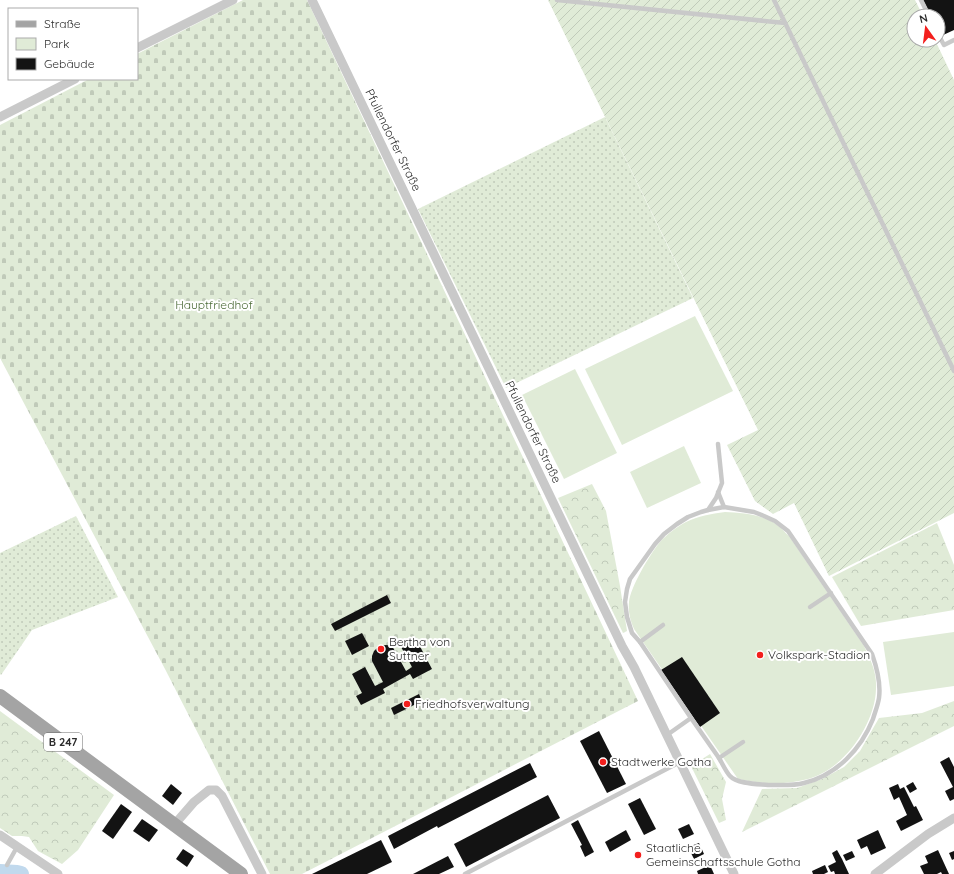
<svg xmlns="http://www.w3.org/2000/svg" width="954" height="874" font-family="Quicksand,sans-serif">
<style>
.grass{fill:url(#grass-dots)}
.forest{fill:url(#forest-crowns)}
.cemetery{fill:url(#cemetery-stones)}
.park{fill:#e0ebd7}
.garden{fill:url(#garden-furrows)}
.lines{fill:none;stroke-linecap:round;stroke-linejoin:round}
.river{stroke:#c1d9ed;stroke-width:16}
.building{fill:#131313}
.lane{stroke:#c9c9c9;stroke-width:4.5}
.street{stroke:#c9c9c9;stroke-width:9}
.primary{stroke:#a4a4a4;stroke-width:14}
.poi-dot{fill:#f31f1d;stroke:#fff;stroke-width:1.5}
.labels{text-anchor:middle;stroke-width:4;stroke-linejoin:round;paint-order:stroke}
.shield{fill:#fff;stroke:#6b6b6b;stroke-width:1}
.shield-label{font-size:11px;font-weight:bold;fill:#2c2c2c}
.street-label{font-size:12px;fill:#2c2c2c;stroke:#fff}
.park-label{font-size:12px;fill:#4a6a36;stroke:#fff}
.poi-label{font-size:12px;fill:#2c2c2c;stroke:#fff;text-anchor:start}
</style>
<defs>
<pattern id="grass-dots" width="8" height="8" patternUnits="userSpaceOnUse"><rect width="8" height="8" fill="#e0ebd7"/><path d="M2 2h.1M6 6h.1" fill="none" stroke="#c0cab9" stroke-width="1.8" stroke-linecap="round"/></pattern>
<pattern id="forest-crowns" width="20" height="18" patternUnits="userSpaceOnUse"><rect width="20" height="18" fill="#e0ebd7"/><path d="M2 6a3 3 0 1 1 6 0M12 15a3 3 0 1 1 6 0" fill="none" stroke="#c0cab9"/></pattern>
<pattern id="cemetery-stones" width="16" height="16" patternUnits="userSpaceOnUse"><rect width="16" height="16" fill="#e0ebd7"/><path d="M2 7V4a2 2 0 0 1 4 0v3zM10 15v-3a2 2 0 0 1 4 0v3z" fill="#c0cab9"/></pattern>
<pattern id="garden-furrows" width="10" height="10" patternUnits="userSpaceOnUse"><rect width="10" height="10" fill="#e0ebd7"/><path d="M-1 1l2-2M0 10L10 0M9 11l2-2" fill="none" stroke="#c0cab9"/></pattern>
</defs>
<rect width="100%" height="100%" fill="#fff"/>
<g class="grass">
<polygon points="605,117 693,298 506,388 418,209"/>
<polygon points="76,516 118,597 32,630 1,675 0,674 0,553"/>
</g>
<g class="forest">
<polygon points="592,484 606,511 620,586 627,631 623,633 558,498"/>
<polygon points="937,523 954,565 954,610 861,626 832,577"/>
<polygon points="954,701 954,726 742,832 762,789 797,788 822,779 844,767 860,751 879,718 922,713"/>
<polygon points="0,711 114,795 78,850 62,864 38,851 29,837 22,836 12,836 0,828"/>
<polygon points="710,754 726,782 722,799 726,820 719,823 691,766"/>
</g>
<polygon class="cemetery" points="243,0 307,0 638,701 302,874 270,874 165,669 0,358 0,125 89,79 137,79 137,54"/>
<g class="park">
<polygon points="695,316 733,391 622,445 585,369"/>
<polygon points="575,369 617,453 564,479 522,395"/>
<polygon points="684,446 701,483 647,508 630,472"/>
<path d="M725,512c17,1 38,2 52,13 5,3 8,8 12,11l75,110c7,14 13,27 12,43 -1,36 -33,81 -68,90 -22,6 -48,5 -70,0l-104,-150c-4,-9 -6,-18 -5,-27 1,-14 21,-48 31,-60 5,-6 18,-16 26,-20 12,-6 25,-8 39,-10z"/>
<polygon points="954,632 954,686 891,695 883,642"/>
</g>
<polygon class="garden" points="548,0 915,0 923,16 914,16 914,40 935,40 954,80 954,513 829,576 794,503 773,514 755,501 727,445 758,430"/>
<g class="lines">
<polyline class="river" points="0,872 17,873 21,874"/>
</g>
<g class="building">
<polygon points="923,0 954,0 954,30 941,36 938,31 938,16 931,16"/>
<polygon points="387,595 391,603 335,631 331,624"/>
<polygon points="362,633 369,646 352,655 345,641"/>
<polygon points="415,637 432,669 413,679 410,674 383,689 385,693 361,705 356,696 362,693 352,674 365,667 375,686 383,682 372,661 372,656 374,651 379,646 386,645 392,646 395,651 406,671 412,667 400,645"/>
<polygon points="682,657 720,713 700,727 661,670"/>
<polygon points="419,694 422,701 394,715 391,708"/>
<polygon points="599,731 626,784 607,793 580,741"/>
<polygon points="949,757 954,767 954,799 950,801 945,791 953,787 940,762"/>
<polygon points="530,763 537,777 438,828 437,826 394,849 388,836"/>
<polygon points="913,782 917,789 910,793 906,786"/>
<polygon points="171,784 182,793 173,805 162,796"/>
<polygon points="898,784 900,789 904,787 914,807 916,806 923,820 901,831 896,821 907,815 899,797 894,800 889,788"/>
<polygon points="548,795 560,818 466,867 454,844"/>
<polygon points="640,798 656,829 644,835 628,804"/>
<polygon points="121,804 132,812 113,839 102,831"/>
<polygon points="142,819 158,830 149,842 133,831"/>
<polygon points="578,820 594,852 585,857 580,846 582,845 571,824"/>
<polygon points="689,824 694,834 683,839 678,829"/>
<polygon points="626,830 631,840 610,852 605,842"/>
<polygon points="878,830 886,848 871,855 867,846 861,849 857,840"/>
<polygon points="381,840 392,862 367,874 312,874"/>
<polygon points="699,843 704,854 694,859 688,847"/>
<polygon points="183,849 194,856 187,867 176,859"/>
<polygon points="837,850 842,859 849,874 835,874 834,871 831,872 828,866 836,862 832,853"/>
<polygon points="938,850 949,874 942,874 941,872 937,874 924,874 920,866 928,863 925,856"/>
<polygon points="852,851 855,857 846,861 843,855"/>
<polygon points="954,851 954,859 952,860 949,853"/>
<polygon points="448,856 454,867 439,874 413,874"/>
<polygon points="710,865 714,874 698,874 697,871"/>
<polygon points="825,865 828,872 824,874 813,874 812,871"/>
</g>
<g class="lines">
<g class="lane">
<polyline points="557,0 785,23"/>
<polyline points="774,0 954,371"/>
<polyline points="921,0 929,16"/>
<polyline points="938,34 944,45 954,40"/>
<polyline points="718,492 724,507"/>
<polyline points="708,510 716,498 722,483 718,444"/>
<polyline points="810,607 831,593"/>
<polyline points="663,625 640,642 691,718"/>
<path d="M640,642l-8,-9 -5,-16 -2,-15 2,-13 3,-10 25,-35 9,-10 13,-10 11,-7 13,-5 7,-2 16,-3 30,5 10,4 11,5 13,10 84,123c5,14 9,29 7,44 -1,7 -4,14 -6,21 -12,30 -36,56 -69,64 -11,3 -24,2 -36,2 -10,-1 -31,-1 -38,-9 -4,-4 -8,-13 -11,-18"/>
<polyline points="667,735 691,718 719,758 743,742"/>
<polyline points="7,865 17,847"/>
<polyline points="465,874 680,762"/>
</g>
<g class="street">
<polyline points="312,0 622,646 634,667 734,874"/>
<polyline points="137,48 233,0"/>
<polyline points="0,117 75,79"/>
<polyline points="174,825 194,802 209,790 216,790 222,796 262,874"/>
<polyline points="0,835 58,874"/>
<polyline points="875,874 928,834 954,818"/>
</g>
<polyline class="primary" points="0,696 241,874"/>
</g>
<g class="poi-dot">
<circle cx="381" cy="649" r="4"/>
<circle cx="760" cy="655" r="4"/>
<circle cx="407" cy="704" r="4"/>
<circle cx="603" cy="762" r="4"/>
<circle cx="638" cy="855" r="4"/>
</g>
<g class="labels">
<rect class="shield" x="44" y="733" width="38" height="18" rx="3"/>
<g class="shield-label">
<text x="63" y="746">B 247</text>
</g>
<g class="street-label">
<text transform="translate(393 140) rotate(64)" y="4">Pfullendorfer Straße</text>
<text transform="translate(533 432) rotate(64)" y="4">Pfullendorfer Straße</text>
</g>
<g class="park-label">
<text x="214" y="309">Hauptfriedhof</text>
</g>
<g class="poi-label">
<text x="389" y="646">Bertha von<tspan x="389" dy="14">Suttner</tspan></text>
<text x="768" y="659">Volkspark-Stadion</text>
<text x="415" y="708">Friedhofsverwaltung</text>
<text x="611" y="766">Stadtwerke Gotha</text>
<text x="646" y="852">Staatliche<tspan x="646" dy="14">Gemeinschaftsschule Gotha</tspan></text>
</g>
</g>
<rect x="8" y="8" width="130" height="72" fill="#ffffff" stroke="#ababab"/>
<rect x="16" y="21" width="20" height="6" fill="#a4a4a4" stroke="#ababab"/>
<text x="44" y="28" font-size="12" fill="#2c2c2c">Straße</text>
<rect x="16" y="38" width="20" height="12" fill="#e0ebd7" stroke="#ababab"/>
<text x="44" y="48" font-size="12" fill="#2c2c2c">Park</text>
<rect x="16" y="58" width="20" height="12" fill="#131313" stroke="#ababab"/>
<text x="44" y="68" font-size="12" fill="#2c2c2c">Gebäude</text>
<g transform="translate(926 28) rotate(346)"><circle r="19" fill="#ffffff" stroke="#ababab"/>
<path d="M0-3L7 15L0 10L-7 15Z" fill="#f31f1d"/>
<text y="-6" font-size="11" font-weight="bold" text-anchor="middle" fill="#2c2c2c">N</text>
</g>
</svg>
